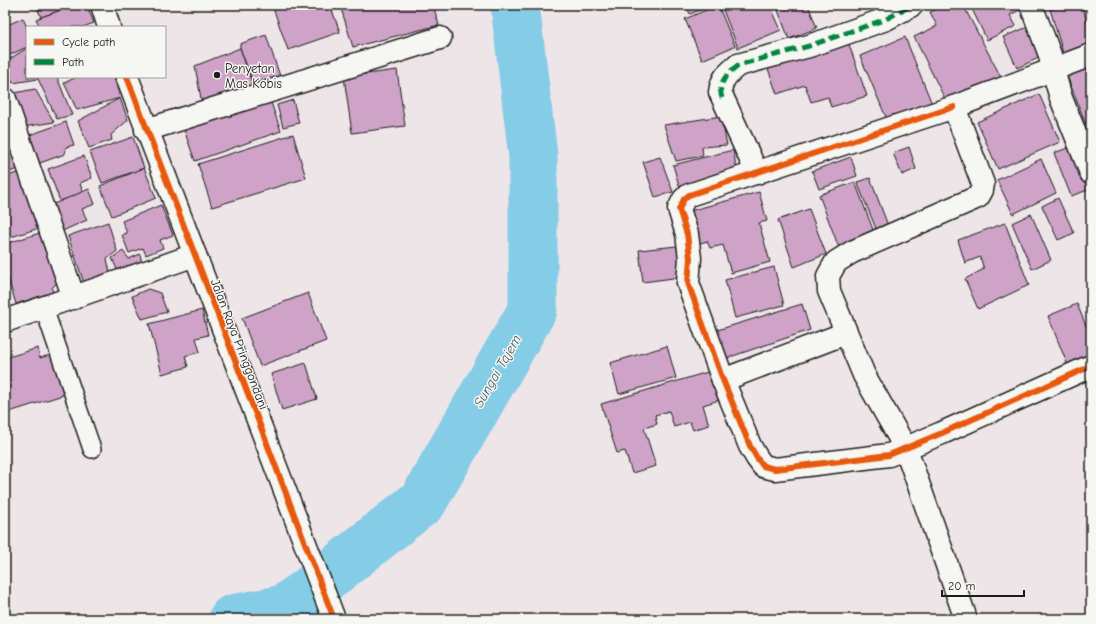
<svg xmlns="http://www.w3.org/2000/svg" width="1096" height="624" font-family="'Comic Neue',sans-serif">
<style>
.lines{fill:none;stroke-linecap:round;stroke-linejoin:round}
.river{stroke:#85cce7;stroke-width:49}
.building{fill:#cea3c7;stroke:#1c1c1c}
.service-casing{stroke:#1c1c1c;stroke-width:20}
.minor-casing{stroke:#1c1c1c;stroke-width:25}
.service{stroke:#f6f6f2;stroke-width:17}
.minor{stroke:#f6f6f2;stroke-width:22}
.quiet{stroke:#00873e;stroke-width:5;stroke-dasharray:10 5;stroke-linecap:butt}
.cycleway-casing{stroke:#f6f6f2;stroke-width:8}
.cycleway{stroke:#e8590c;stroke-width:6}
.poi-dot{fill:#1c1c1c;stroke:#f6f6f2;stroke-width:1.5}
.labels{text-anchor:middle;stroke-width:3;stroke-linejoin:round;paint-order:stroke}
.poi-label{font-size:13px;fill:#1c1c1c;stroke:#f6f6f2;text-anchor:start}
.street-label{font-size:13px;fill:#1c1c1c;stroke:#f6f6f2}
.water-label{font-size:14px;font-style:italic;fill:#415a63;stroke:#f6f6f2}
</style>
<rect width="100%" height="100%" fill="#eee5e9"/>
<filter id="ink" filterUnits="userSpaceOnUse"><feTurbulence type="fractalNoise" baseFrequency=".025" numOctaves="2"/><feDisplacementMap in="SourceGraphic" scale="8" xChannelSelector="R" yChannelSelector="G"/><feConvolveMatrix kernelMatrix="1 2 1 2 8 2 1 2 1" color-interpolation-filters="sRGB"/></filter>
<g filter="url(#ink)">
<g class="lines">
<polyline class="river" points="233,619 284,609 308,592 423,501 533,309 533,156 515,5"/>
</g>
<g class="building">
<polygon points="5,5 8,14 5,15"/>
<polygon points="36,5 59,5 61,10 41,17"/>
<polygon points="59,5 75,5 61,10"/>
<polygon points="75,5 87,5 94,23 83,27 40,27 36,19"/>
<polygon points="272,5 330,5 340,32 288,50"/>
<polygon points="340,5 433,5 439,25 353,47"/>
<polygon points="686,5 712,5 690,14"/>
<polygon points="718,5 735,46 702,60 685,19"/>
<polygon points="721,5 770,5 781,30 738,48"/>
<polygon points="776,5 808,5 817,28 789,39"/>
<polygon points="945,5 963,5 1002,79 948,105 914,37 937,26 930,12"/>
<polygon points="970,5 1030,5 1010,15 1016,26 987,40"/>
<polygon points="1064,5 1082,5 1091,35 1091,48 1064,56 1050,9"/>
<polygon points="23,18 27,28 27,47 5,57 5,26"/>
<polygon points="1033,25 1045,55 1017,68 1003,37"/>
<polygon points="266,35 281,79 255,88 240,48 240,44"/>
<polygon points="905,37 932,104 888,122 860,56"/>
<polygon points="847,39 867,96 831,107 828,97 811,102 805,85 777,94 767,66"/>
<polygon points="27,48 27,77 37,77 38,79 13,83 5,62"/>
<polygon points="240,48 253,86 227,92 225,100 202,104 195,66"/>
<polygon points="1091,66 1091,125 1087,127 1067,76"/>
<polygon points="397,70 405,126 352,133 344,77"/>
<polygon points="37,77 57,77 72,115 57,119"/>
<polygon points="77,77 114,77 120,98 77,110 64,83"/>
<polygon points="35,89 54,122 23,127 9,94"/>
<polygon points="1039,94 1060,142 998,169 977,122"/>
<polygon points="269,97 281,131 195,161 183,127"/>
<polygon points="120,98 128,120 111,135 112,140 89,148 78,121"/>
<polygon points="293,100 299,123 283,127 277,105"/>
<polygon points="721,116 727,145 702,147 703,156 676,161 664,125"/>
<polygon points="66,122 74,145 66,147 65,154 37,164 27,136"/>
<polygon points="5,123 19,169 5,173"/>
<polygon points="293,134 306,178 212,207 198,164"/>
<polygon points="133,137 144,168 102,183 90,152"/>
<polygon points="1076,145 1091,185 1091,189 1071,196 1054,153"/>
<polygon points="909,147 916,169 902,175 893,153"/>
<polygon points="733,150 738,176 681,192 673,165"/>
<polygon points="84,156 92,178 80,183 83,193 60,201 48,169"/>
<polygon points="660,157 673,192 655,197 643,162"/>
<polygon points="851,157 857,176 819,189 812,171"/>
<polygon points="1041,159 1056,193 1013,214 997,180"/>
<polygon points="144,168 156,198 112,216 100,186"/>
<polygon points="20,172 39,228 5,239 5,177"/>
<polygon points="870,178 890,231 879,236 857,182"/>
<polygon points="855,182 875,235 839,248 819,195"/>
<polygon points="89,189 95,204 82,209 87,220 60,232 49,206"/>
<polygon points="759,192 767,221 759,223 770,262 731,273 723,245 710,248 707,241 691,246 682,213"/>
<polygon points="1058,198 1074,233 1058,240 1042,206"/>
<polygon points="161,205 173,235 160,240 163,248 146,255 143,248 129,253 122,235 127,233 122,221"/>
<polygon points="809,209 826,254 794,267 778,220"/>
<polygon points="1031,214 1051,260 1032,269 1012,223"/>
<polygon points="108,222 117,251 107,259 111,277 86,289 68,236"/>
<polygon points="1005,223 1029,285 978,309 965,279 984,269 980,257 965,263 958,240"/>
<polygon points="46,231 61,278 52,288 53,292 16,304 5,269 5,244"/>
<polygon points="677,246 681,277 643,282 639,250"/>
<polygon points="123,251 129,259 140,254 142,264 119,274 112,258"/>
<polygon points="774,267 784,305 735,318 725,280"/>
<polygon points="148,289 160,293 167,312 142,319 132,296"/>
<polygon points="308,293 326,341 260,366 242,318"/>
<polygon points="802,304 810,330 721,360 711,332"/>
<polygon points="1077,304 1091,338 1091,357 1068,366 1048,316"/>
<polygon points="202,310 208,335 196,338 200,352 185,356 188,367 162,374 149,324"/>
<polygon points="667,346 676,378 619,394 610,363"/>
<polygon points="38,348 40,358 53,354 66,394 6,413 5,409 5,358"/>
<polygon points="306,363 317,399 282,410 271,374"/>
<polygon points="711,371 719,400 703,405 709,425 693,430 690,422 674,427 669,411 655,415 657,424 644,428 656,466 632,473 625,451 617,453 601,404"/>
</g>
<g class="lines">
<defs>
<polyline id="service" points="44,308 92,449"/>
<g id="minor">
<polyline points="102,5 109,27"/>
<polyline points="1031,5 1050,55 1053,70 1061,98 1091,173"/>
<polyline points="127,77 334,619"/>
<polyline points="5,99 74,298"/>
<polyline points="954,107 689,195 684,199 679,209 687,234 690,258 688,283 723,380 750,446 757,458 763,466 775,469 889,455 942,433 1091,366"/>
<polyline points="146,130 440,38"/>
<path d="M757,173l-37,-81c2,-14 7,-18 18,-27l71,-19 77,-27 26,-14"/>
<polyline points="5,321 195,255"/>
<polyline points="723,380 846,333"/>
<polyline points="966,619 906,449 864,375 829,291 828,276 836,262 852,252 978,197 982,190 983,184 954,107 1091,55"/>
</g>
</defs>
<use href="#service" class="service-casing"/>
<use href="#minor" class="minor-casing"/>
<use href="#service" class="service"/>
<use href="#minor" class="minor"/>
<path class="quiet" d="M722,98c-5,-15 5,-24 16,-33l71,-19 77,-27 26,-14"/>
<defs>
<g id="cycleway">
<polyline points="127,77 334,619"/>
<polyline points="954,107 689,195 684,199 679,209 687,234 690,258 688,283 723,380 750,446 757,458 763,466 775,469 889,455 942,433 1091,366"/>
</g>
</defs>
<use href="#cycleway" class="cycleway-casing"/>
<use href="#cycleway" class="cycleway"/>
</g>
</g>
<circle class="poi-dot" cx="217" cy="75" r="4"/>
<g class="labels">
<g class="poi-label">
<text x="225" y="73">Penyetan<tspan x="225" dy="15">Mas Kobis</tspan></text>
</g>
<g class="street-label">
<text transform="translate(240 344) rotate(69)" y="5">Jalan Raya Pringgondani</text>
</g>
<g class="water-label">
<text transform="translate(497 371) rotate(-60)" y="5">Sungai Tajem</text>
</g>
</g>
<rect width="1096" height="624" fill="none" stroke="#f6f6f2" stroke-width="20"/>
<rect x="10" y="10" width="1076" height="604" fill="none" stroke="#1c1c1c" stroke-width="1.5" filter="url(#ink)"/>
<rect x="26" y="26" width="140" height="52" fill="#f6f6f2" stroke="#9f9f9c"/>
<rect x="34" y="39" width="20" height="6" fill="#e8590c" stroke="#9f9f9c"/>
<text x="62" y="46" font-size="12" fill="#1c1c1c">Cycle path</text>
<rect x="34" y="59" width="20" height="6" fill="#00873e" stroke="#9f9f9c"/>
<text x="62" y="66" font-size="12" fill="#1c1c1c">Path</text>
<path d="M942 590v6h82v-6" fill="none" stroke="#1c1c1c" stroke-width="2"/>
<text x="948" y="590" font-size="12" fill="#1c1c1c" stroke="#f6f6f2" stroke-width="3" paint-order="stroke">20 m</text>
</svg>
